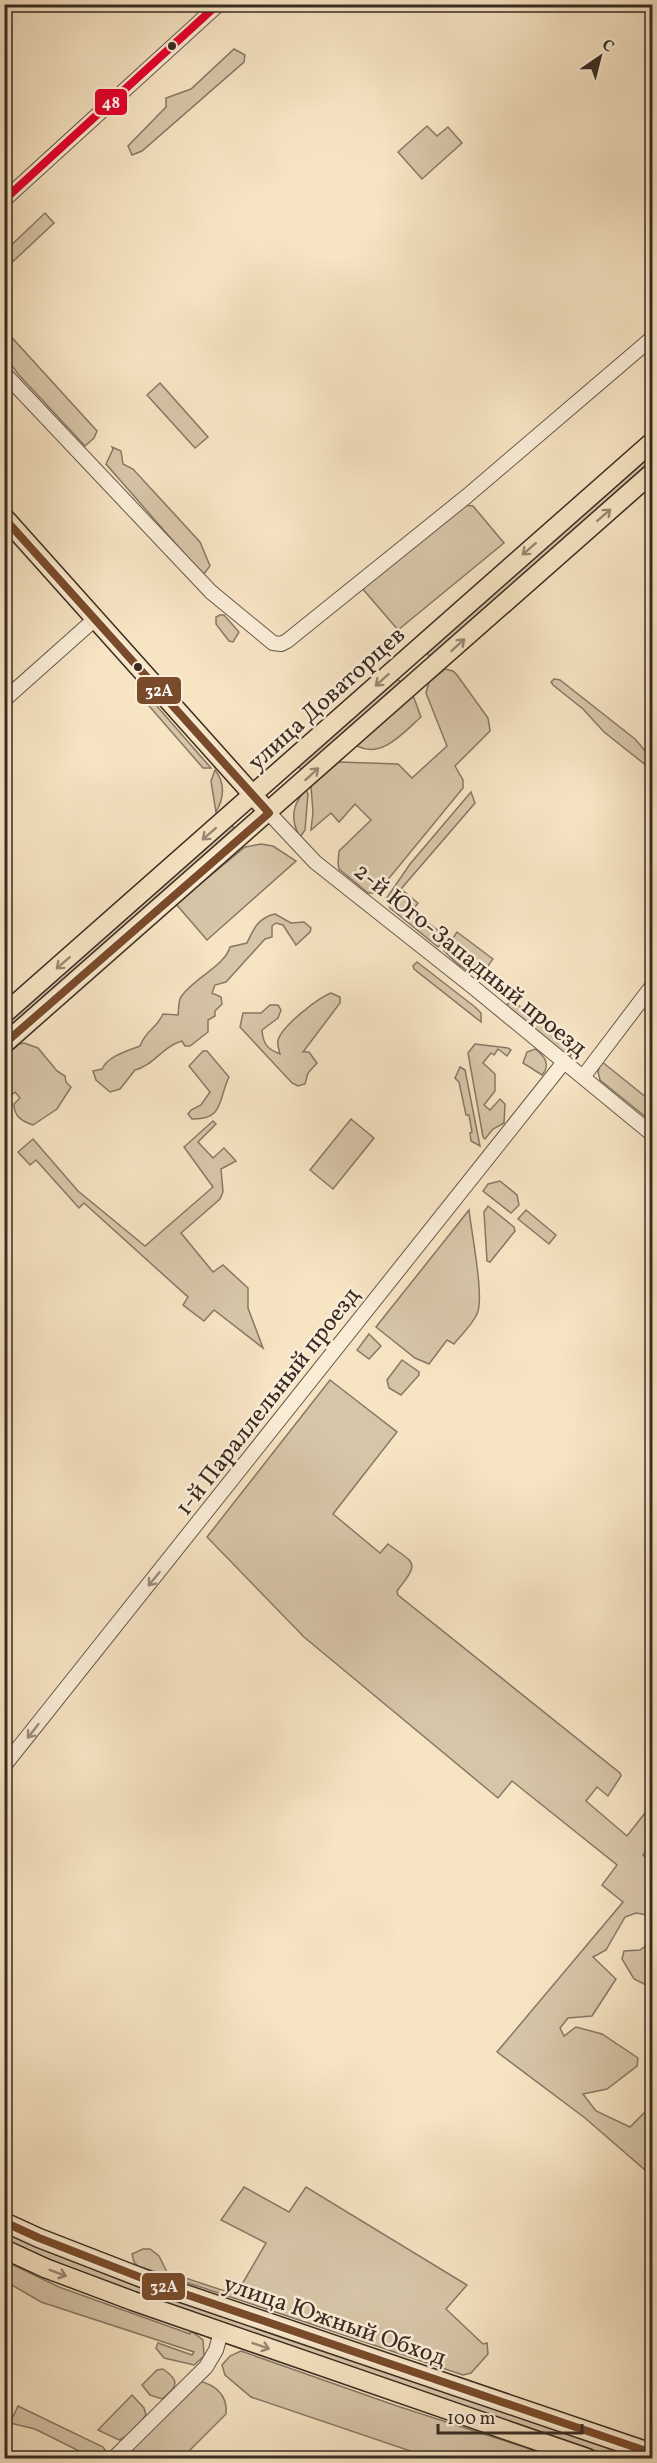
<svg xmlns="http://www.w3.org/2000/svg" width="657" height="2463" font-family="Vollkorn,serif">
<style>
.green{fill:#d7c5a8;stroke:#887866;stroke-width:1.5}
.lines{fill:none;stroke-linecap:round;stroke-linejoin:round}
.minor-casing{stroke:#68594b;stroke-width:16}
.major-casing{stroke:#392b23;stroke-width:21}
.minor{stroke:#faedd8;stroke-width:14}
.major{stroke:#f7e4c3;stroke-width:18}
.bus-1-casing{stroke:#faedd8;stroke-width:12}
.bus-2-casing{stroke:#faedd8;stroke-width:12}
.bus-1{stroke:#7a4b2a;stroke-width:8}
.bus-2{stroke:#e4002b;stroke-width:8}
.oneway{stroke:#988873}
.oneway2{stroke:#9a8c7e}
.bus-dot{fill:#392b23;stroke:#faedd8;stroke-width:2}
.labels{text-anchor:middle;stroke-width:5;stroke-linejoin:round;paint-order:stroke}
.street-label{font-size:24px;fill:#392b23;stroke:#faedd8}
.line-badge{stroke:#faedd8;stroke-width:2}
.badge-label{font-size:16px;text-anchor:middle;font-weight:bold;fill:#fff}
</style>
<rect width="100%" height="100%" fill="#f7e4c3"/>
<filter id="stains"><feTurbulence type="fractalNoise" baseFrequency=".00333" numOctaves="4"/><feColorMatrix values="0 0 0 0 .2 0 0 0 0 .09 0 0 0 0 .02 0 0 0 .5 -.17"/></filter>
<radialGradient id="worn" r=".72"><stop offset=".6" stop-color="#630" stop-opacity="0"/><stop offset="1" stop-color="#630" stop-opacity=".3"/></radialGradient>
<g class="green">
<polygon points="234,49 245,55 244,62 142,151 132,155 128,146 166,107 166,98 191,89"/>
<polygon points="427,126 437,136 448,127 462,143 422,179 398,152"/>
<polygon points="45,213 54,223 5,269 5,251"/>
<polygon points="5,330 97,431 94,438 85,446 18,374 5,356"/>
<polygon points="160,383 208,437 195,448 147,395"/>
<polygon points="112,447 121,451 123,464 133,469 200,542 210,566 203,575 106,464 113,449"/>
<polygon points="652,450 652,463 430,657 426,652"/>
<polygon points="464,505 473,506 504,543 398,630 362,588"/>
<polygon points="220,615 224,615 239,632 233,642 229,641 216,624 216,617"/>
<polygon points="445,669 453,671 457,675 488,718 490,731 455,766 463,780 463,788 381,888 375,893 368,893 339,869 338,863 339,851 371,820 355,804 339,822 331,813 311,830 313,812 311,786 339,762 398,764 412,778 447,746 426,693 429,682"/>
<polygon points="397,679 401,682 302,770 298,766"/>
<polygon points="554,679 560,680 635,739 652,759 652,770 604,732 583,709 553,685 551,682"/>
<polygon points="146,694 149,697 211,768 203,768 143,699"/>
<path d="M410,694l4,4 7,19c-17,15 -39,42 -64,29v-4z"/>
<path d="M215,770c11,14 9,28 1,42l-5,-31z"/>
<path d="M306,790l2,4 -3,36 -5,7c-10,-17 -8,-33 6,-47z"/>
<polygon points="471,792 475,803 401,889 418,903 412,911 447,937 438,947 390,908 386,899 410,864"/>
<polygon points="231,825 236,829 5,1035 4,1024"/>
<polygon points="261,844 273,846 296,861 207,940 176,904 245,847"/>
<path d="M275,914l16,9 13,-1 7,6 -1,4 -14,13 -13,-20 -7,-2 -4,3v11l-7,2 -39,43 -11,3 -3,8 9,4 1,7 -7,7v5l-7,4v12l-18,14h-5l-3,-5c-19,5 -29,25 -47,29l-15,19 -10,3 -14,-12 -3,-9 9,-2c6,-13 25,-18 38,-23 7,-18 16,-16 23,-32l15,1c1,-5 0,-14 3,-18 11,-18 44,-31 49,-50l17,-4c7,-15 11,-25 28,-29z"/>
<path d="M457,932l36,27c-3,3 -5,9 -9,12 -11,11 -32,-13 -40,-20z"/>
<polygon points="417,962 475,1007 481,1013 481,1022 414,969 413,966"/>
<path d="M331,993l9,4v6l-37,49h6l8,11 -9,10 -3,11 -7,2 -6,-3 -52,-56 3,-14h18l9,-8h8l3,5 -3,8 -16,12c1,14 5,19 18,24 -1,-4 -3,-9 -2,-14 4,-14 40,-42 53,-47z"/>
<polygon points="513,1001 571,1048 574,1052 570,1056 563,1052 506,1005"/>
<path d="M24,1043l14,5 19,23 8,5 1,6 5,5 -14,22 -24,16c-11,-4 -19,-8 -19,-21l6,-6 -5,-6 -10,9v-44l14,-13z"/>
<polygon points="475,1044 508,1048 511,1050 507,1056 498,1049 494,1055 491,1053 483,1063 495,1074 495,1091 484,1105 490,1110 500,1099 505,1104 504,1123 493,1129 485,1139 483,1137 468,1053"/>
<path d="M535,1049c10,7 16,16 7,26l-19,-12 4,-11z"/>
<path d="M203,1051h4l22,26c-11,23 -5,43 -37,42l-4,-5 3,-4 10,-5 9,-13 -21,-26z"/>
<polygon points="601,1061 652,1102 652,1122 600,1080 598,1072"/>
<polygon points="460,1067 465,1070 480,1146 471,1141 470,1133 472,1132 469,1115 466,1115 459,1082 455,1078"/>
<polygon points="351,1119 374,1138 333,1189 310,1170"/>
<polygon points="213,1121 216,1124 198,1142 213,1158 224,1148 236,1161 221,1169 223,1192 220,1199 181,1233 213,1272 223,1265 248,1288 248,1308 263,1348 214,1310 204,1321 183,1305 188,1297 84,1203 79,1208 36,1160 30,1165 18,1152 33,1139 78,1191 145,1246 213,1187 184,1147"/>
<polygon points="500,1181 517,1195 519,1205 511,1213 483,1191 488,1184"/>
<polygon points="488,1206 514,1227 515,1231 490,1262 487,1261 484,1212"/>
<path d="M469,1210c2,20 16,89 8,104 -5,11 -16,21 -23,30l-7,-4 -18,24 -14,-6 -39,-31z"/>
<polygon points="526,1210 556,1235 549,1244 518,1219"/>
<polygon points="369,1334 381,1346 369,1359 357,1350"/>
<polygon points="402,1360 419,1372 419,1375 401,1395 389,1388 387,1380"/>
<path d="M330,1380l67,52 -64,82 47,39 8,-9c28,21 32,17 9,47l1,4 222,178 1,3 -13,20 -11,-9 -11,14 41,35 25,-32v37l-9,14 9,8v53l-16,-3 -11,4 -19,33 -13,7 23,22 -24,37 -24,2 -8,10 4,8 12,-9 26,7 36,24 -1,8 -30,23 -24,5 13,17 34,16 22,-22v71l-67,-58 -88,-66 126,-150 -21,-17 15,-20 -105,-84 -14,17 -194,-161 -97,-100z"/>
<polygon points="652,1941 652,1988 634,1979 622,1959 624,1951 640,1950"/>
<polygon points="244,2187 289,2212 306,2187 467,2285 446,2309 483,2344 487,2343 488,2354 471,2373 463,2375 138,2266 134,2262 132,2254 143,2249 150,2249 159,2256 167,2272 243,2297 241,2286 266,2243 221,2220"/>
<path d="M4,2229l612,220 -1,6 -3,1c-106,-36 -212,-71 -319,-107 -97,-33 -196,-66 -288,-110z"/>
<polygon points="5,2261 59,2287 190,2334 191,2331 203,2340 204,2356 194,2365 164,2358 156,2348 158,2343 192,2355 194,2352 41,2302 5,2281"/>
<polygon points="241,2351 397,2406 558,2458 431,2458 251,2397 225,2375 222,2365 230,2356"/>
<path d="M163,2369c18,12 14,18 -1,30l-12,-4 -8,-10 15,-15z"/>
<path d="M199,2381c17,4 29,15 27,33l-44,44h-62z"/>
<path d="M132,2395l12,13 2,7c-6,9 -17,21 -27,25l-21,-10z"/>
<polygon points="18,2406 103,2447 107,2453 106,2458 93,2458 35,2429 10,2423"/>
</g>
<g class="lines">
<defs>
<g id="minor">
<polyline points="4,200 219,4"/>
<polyline points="4,373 211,592 273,643 281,644 287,641 467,496 652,338"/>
<polyline points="4,700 95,619"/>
<polyline points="269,813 315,862 473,987 652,1134"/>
<polyline points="583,1077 652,986"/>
<polyline points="4,1766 564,1062"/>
<polyline points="114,2458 206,2367 216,2350 221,2332"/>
</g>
<g id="major">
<polyline points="4,517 261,804"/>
<polyline points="4,1014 652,442"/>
<polyline points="4,1044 652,473"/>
<polyline points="4,2222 39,2238 173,2290 652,2453"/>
<polyline points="4,2249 45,2268 133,2301 587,2458"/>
</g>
</defs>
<use href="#minor" class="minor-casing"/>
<use href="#major" class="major-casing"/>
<use href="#minor" class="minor"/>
<use href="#major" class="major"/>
<defs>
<g id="bus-1">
<polyline points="4,518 269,813 4,1044"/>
<polyline points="4,2222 39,2238 173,2290 652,2453"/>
</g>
<polyline id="bus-2" points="4,200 218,4"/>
</defs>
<use href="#bus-1" class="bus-1-casing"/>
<use href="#bus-2" class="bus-2-casing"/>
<use href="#bus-1" class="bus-1"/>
<use href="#bus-2" class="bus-2"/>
</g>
<defs><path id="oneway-shaft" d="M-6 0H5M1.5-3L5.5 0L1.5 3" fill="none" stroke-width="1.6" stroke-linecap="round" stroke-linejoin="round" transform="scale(1.5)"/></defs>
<g class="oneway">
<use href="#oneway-shaft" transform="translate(604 515) rotate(-41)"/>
<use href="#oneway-shaft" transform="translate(529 549) rotate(139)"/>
<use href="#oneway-shaft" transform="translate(458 645) rotate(-42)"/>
<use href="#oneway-shaft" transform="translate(382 680) rotate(138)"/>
<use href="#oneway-shaft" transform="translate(312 774) rotate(-42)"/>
<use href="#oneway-shaft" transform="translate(209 834) rotate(139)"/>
<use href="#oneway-shaft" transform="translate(63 963) rotate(139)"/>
<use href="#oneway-shaft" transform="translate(58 2273) rotate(21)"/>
<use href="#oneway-shaft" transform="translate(261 2346) rotate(19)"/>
</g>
<g class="oneway2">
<use href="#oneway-shaft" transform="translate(154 1579) rotate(129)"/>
<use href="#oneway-shaft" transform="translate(33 1731) rotate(128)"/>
</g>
<g class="bus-dot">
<circle cx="172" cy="46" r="5"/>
<circle cx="138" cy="667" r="5"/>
</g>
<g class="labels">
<g class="street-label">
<text transform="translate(326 698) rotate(-42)" y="8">улица Доваторцев</text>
<text transform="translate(471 959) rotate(39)" y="8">2-й Юго-Западный проезд</text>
<text transform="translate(267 1401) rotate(-52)" y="8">1-й Параллельный проезд</text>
<text transform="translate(335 2320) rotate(19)" y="8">улица Южный Обход</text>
</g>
</g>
<g class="line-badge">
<rect x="94" y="88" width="34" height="28" rx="6" fill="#e4002b"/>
<rect x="136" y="676" width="46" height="29" rx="6" fill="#7a4b2a"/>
<rect x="141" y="2272" width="45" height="29" rx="6" fill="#7a4b2a"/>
</g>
<g class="badge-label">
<text x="111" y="108">48</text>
<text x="159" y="696">32A</text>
<text x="164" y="2292">32A</text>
</g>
<rect width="657" height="2463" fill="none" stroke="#f7e4c3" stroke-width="24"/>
<rect x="6" y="6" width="645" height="2451" fill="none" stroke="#392b23" stroke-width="3"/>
<rect x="12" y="12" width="633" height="2439" fill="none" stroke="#392b23" stroke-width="1.5"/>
<g transform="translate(600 57) rotate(35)" stroke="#faedd8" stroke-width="4.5" paint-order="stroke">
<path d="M0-4.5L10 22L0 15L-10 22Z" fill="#392b23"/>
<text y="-9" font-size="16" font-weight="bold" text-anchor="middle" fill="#392b23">С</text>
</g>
<path d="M438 2424v9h144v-9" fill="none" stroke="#392b23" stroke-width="3"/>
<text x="447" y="2424" font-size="18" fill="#392b23" stroke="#faedd8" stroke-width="4.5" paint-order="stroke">100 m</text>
<rect width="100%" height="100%" filter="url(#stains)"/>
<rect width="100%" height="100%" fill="url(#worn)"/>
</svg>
